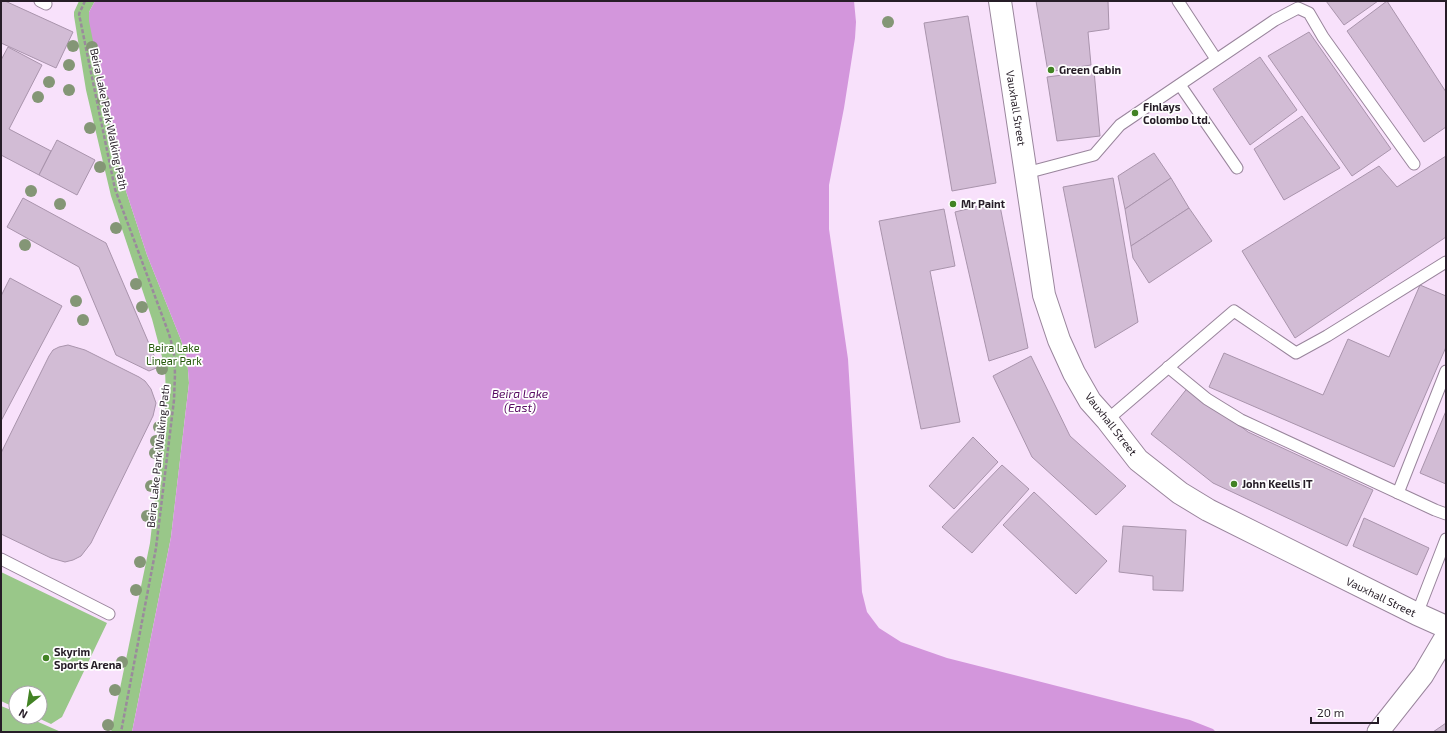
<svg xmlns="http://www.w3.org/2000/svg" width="1447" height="733" font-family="'Exo 2',sans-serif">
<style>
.green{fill:#99c789}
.water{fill:#d396dc}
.building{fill:#d2bcd5;stroke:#a994ac}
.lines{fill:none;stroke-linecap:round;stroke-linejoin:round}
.service-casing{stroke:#99859c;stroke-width:13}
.minor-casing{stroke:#99859c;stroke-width:23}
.tertiary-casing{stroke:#99859c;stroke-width:24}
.path{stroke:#9a8a9c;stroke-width:2.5;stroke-dasharray:4 2;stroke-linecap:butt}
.service{stroke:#fff;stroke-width:11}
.minor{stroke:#fff;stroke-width:21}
.tertiary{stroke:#fff;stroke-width:22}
.tree{fill:#849676}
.poi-dot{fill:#428324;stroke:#fff;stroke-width:1.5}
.labels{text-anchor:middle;stroke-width:3.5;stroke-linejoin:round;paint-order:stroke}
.poi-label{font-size:11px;font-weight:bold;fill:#261d27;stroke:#fff;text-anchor:start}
.street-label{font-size:11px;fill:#261d27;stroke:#fff}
.park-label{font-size:11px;fill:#25580a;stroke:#fff}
.water-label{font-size:12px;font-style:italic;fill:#580b63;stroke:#fff}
</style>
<rect width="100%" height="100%" fill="#f8e1fb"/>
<g class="green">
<polygon points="79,1 95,1 89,12 114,146 124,185 147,255 181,340 187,358 189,383 171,537 132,732 111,732 150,543 166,401 165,368 152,319 111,196 86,90 74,16 74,12"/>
<polygon points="1,572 107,623 62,717 51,724 36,717 40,717 40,693 16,693 16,708 1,701"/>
<polygon points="1,706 16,712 16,717 27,717 61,732 1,732"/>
</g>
<polygon class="water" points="95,1 854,1 856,22 855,38 844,108 829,185 829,229 848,359 862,592 867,612 879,628 901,642 947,658 1190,720 1213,729 1216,732 132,732 171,537 189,383 187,358 181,340 147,255 124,185 114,146 89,21 89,12"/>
<g class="building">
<polygon points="1,1 5,1 73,32 56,68 1,43"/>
<polygon points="1036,1 1108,1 1109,29 1088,32 1091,65 1048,72"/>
<polygon points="1326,1 1378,1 1344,25"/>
<polygon points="1387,1 1446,92 1446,127 1424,142 1347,31"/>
<polygon points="968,16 996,183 952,191 924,23"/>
<polygon points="1309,32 1391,149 1352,176 1268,56"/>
<polygon points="8,47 42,65 9,129 51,151 39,175 1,155 1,60"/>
<polygon points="1260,57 1297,110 1250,145 1213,89"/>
<polygon points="1094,71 1100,136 1057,141 1047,77"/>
<polygon points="1302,116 1340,168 1284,200 1254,149"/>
<polygon points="57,140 95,160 77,195 39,175"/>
<polygon points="1154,153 1171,178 1125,209 1118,176"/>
<polygon points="1446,156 1446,237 1295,338 1242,251 1379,166 1397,187"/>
<polygon points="1113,178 1138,322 1095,348 1063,187"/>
<polygon points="1171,178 1189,208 1131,246 1125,209"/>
<polygon points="23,198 106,243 159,367 149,371 116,355 79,267 7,227"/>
<polygon points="999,201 1028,348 989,361 955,212"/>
<polygon points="1189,208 1212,241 1149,283 1133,258 1131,246"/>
<polygon points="944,209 955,266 930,271 960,422 921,429 879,221"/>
<polygon points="10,278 62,306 1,421 1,296"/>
<polygon points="1420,285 1446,296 1446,347 1394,467 1209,387 1224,353 1323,395 1348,339 1389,357"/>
<polygon points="68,345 85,350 139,377 145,381 151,389 156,403 153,416 91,543 81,556 73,560 65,562 51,558 1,534 1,453 49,356 53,350 59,347"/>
<polygon points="1031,356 1070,436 1126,486 1096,515 1032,457 993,376"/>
<polygon points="1189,386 1248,432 1373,490 1347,546 1213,483 1151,434"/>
<polygon points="1446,411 1446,484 1420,473"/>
<polygon points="973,437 998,462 954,509 929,486"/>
<polygon points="1002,465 1029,489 972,553 942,527"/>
<polygon points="1034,492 1107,561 1076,594 1003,525"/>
<polygon points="1364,518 1429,548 1417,575 1353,546"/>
<polygon points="1123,526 1186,530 1183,591 1153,590 1153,576 1119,572"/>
<polygon points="1446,723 1446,732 1433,732"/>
</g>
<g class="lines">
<defs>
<g id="service">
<polyline points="40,1 46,4"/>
<polyline points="1178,1 1216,59"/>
<polyline points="1180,85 1237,168"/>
<polyline points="1026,173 1094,155 1120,125 1275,20 1298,8 1309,13 1323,37 1414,164"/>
<polyline points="1168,367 1207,399 1241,420 1435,510 1446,514"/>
<polyline points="1107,420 1234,311 1296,353 1327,336 1446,262"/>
<polyline points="1398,493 1446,371"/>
<polyline points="1,559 109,614"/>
<polyline points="1417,614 1446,539"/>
</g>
<polyline id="minor" points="1378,732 1423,675 1446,636"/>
<polyline id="tertiary" points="1000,1 1044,295 1059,340 1074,373 1090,401 1107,420 1138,460 1180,493 1208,510 1417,614 1446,627"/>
</defs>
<use href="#service" class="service-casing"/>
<use href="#minor" class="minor-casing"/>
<use href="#tertiary" class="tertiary-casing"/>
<polyline class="path" points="85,1 79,14 115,189 169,334 174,352 175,374 174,400 156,548 121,732"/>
<use href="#service" class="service"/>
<use href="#minor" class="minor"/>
<use href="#tertiary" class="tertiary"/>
</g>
<g class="tree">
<circle cx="888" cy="22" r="6"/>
<circle cx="73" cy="46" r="6"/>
<circle cx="92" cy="47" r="6"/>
<circle cx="69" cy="65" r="6"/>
<circle cx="49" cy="82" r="6"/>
<circle cx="69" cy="90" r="6"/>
<circle cx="38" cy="97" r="6"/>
<circle cx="103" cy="100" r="6"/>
<circle cx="90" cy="128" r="6"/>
<circle cx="100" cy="167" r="6"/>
<circle cx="31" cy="191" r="6"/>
<circle cx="60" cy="204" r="6"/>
<circle cx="116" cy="228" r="6"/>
<circle cx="25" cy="245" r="6"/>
<circle cx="136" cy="284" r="6"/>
<circle cx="76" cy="301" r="6"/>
<circle cx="142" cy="307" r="6"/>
<circle cx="83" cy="320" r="6"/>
<circle cx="162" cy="369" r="6"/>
<circle cx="159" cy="427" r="6"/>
<circle cx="156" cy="441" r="6"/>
<circle cx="155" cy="453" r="6"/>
<circle cx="151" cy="486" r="6"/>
<circle cx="147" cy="516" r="6"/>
<circle cx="140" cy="562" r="6"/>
<circle cx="136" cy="590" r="6"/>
<circle cx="122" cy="662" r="6"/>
<circle cx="115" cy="690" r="6"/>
<circle cx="108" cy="725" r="6"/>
</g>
<g class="poi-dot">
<circle cx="1051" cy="70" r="4"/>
<circle cx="1135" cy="113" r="4"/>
<circle cx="953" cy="204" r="4"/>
<circle cx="1234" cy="484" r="4"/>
<circle cx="46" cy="658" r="4"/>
</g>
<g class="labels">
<g class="poi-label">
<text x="1059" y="74">Green Cabin</text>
<text x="1143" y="111">Finlays<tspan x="1143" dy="13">Colombo Ltd.</tspan></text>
<text x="961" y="208">Mr Paint</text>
<text x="1242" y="488">John Keells IT</text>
<text x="54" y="656">Skyrim<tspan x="54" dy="13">Sports Arena</tspan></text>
</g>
<g class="street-label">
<text transform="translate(1016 108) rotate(81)" y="4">Vauxhall Street</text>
<text transform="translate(109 119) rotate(78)" y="4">Beira Lake Park Walking Path</text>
<text transform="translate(1111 424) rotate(52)" y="4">Vauxhall Street</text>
<text transform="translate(158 456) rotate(-84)" y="4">Beira Lake Park Walking Path</text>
<text transform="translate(1381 597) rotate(26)" y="4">Vauxhall Street</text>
</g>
<g class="park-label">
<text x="174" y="352">Beira Lake<tspan x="174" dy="13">Linear Park</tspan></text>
</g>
<g class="water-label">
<text x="520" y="398">Beira Lake<tspan x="520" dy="14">(East)</tspan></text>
</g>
</g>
<rect width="1447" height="733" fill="none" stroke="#261d27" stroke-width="4"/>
<g transform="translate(28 705) rotate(210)"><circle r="19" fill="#ffffff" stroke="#a8a5a9"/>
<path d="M0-3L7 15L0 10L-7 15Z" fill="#428324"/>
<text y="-6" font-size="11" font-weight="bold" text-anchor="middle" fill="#261d27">N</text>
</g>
<path d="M1311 717v6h67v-6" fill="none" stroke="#261d27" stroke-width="2"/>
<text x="1317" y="717" font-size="12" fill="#261d27" stroke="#ffffff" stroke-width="3" paint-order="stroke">20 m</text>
</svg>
